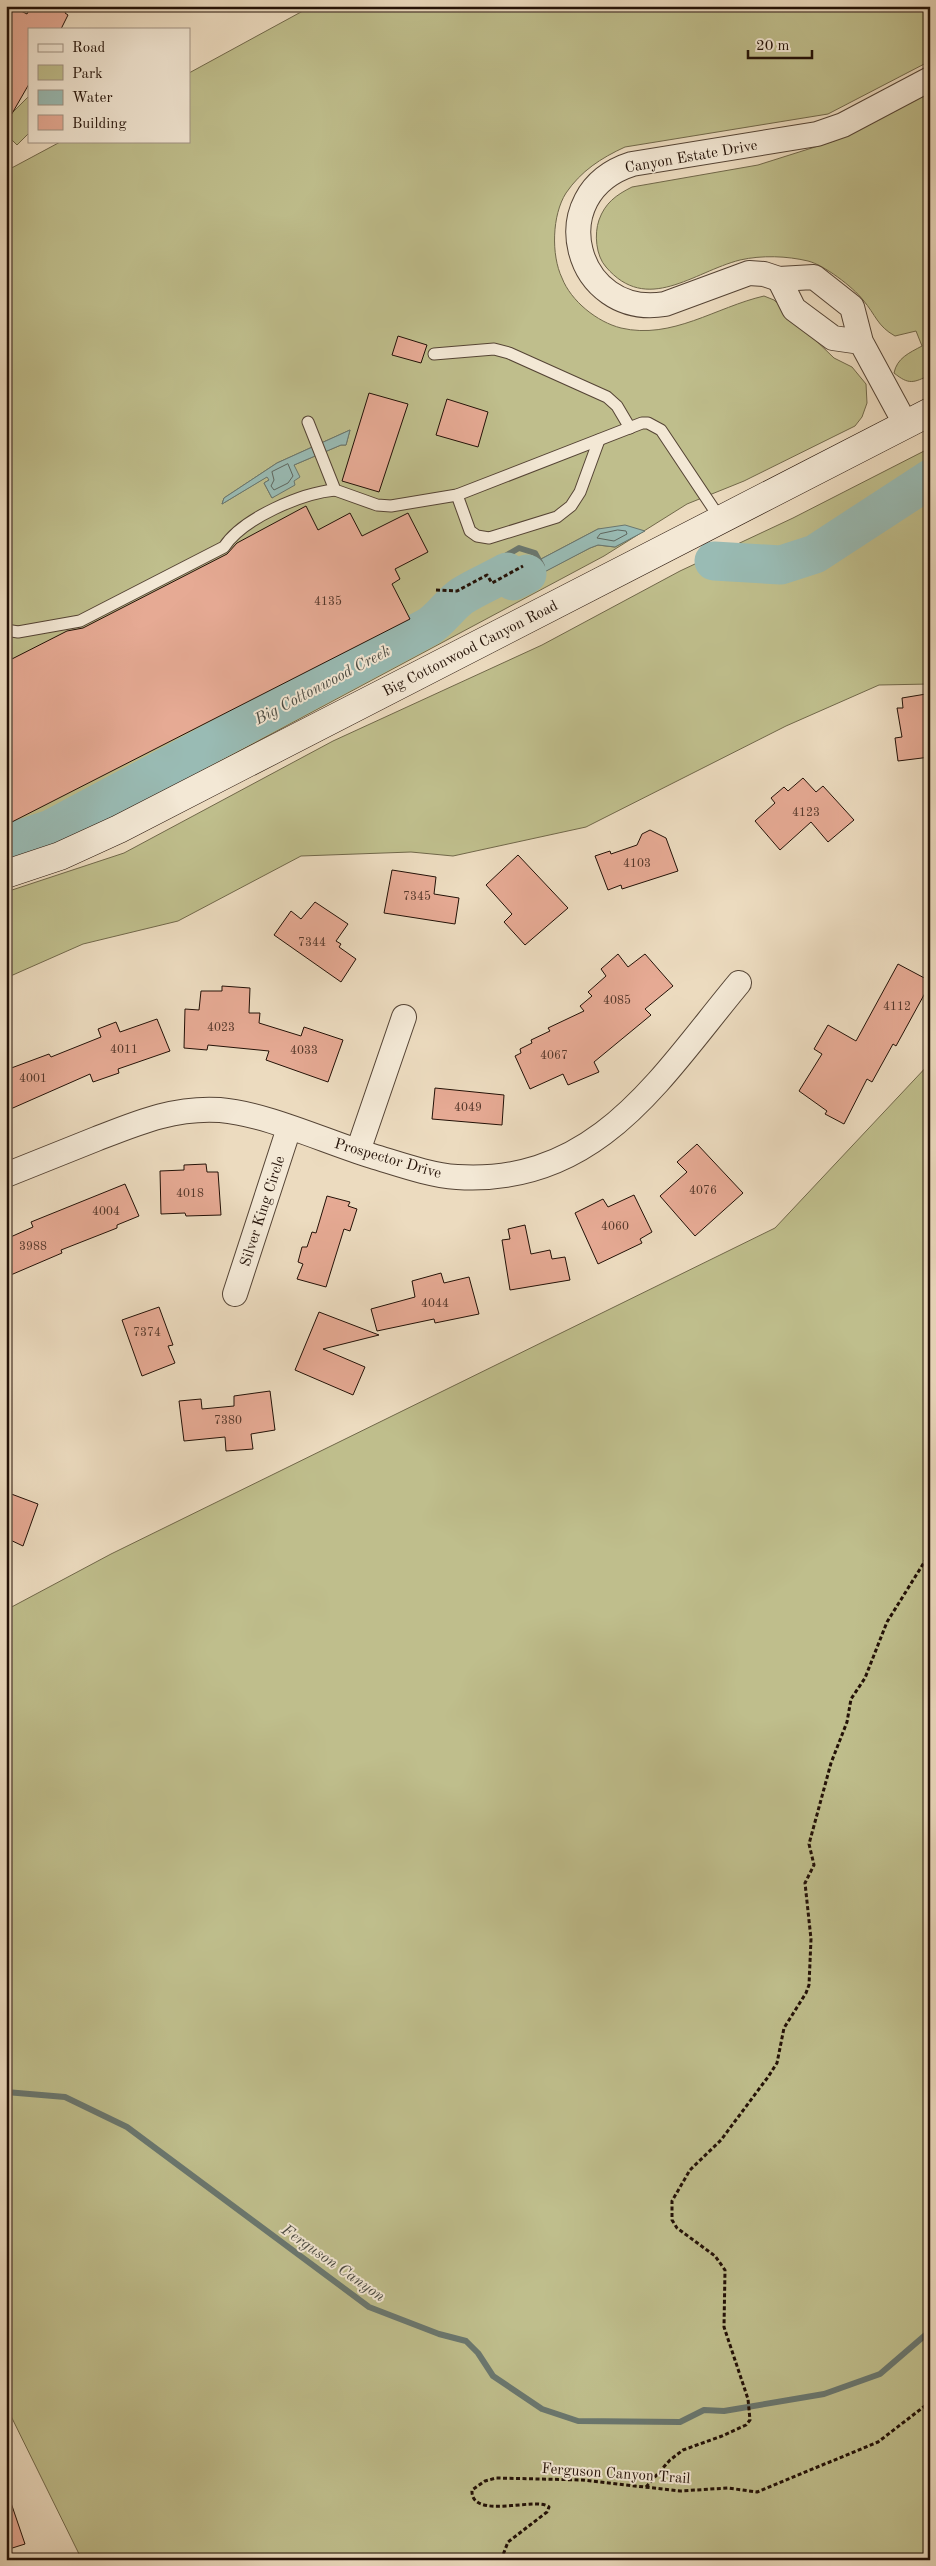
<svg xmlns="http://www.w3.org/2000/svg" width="936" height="2566" font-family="'Old Standard TT',serif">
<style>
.green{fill:#bfbe8c;stroke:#71684a;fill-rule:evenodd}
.water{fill:#99bbb4;stroke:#6a776f}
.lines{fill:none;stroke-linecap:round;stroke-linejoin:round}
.shore{stroke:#5e665e;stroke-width:1}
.stream{stroke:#6a776f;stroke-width:6}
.river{stroke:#99bbb4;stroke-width:39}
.building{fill:#e6aa94;stroke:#231107}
.lane-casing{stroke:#554435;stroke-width:13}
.street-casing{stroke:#554435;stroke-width:26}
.secondary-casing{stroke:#231107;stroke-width:29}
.path{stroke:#231107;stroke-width:3;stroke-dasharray:4 2.5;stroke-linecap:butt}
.lane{stroke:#f3e8d5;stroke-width:11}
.street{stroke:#f3e8d5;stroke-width:24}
.secondary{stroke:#f3e8d5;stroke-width:28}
.labels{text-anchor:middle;stroke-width:4;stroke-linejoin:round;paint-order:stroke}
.number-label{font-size:12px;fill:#54372a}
.street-label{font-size:15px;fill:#231107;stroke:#f3e8d5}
.water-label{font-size:16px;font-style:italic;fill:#4c4c44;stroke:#f3e8d5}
</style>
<rect width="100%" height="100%" fill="#ecdbbf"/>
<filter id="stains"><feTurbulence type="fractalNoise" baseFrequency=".004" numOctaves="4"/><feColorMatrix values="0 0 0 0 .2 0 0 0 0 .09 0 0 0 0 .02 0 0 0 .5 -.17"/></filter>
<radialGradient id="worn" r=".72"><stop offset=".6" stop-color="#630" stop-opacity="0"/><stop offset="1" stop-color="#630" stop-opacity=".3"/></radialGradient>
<g class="green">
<path d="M312,6h618v55l-102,53 -203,33c-24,11 -44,24 -59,46 -14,22 -15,62 -4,85 9,23 35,44 59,50 51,12 95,-21 143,-32l10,4 60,58 18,9 14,17 1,19 -5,14 -7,9 -111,55 -57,23 -83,52 -460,246 -138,57v-688l56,-30h127v-68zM350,430l-4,15h-5l-47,20v16l-22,17 -8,-15 5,-3 -1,-4 -46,28 2,-6 53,-35zM598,529l46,2 -29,16 -17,-2 -8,3 -97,50 -12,-23h13l26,-14 4,7z"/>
<path d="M930,92v283c-17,8 -21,10 -36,-2 3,-15 15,-20 28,-27l-6,-15 -21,5c-18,-10 -19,-21 -32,-36 -10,-13 -39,-35 -55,-39 -21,-5 -46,-6 -68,-1 -47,12 -93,55 -134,7 -10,-11 -12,-33 -7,-47 6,-17 17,-25 33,-33l126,-22 76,-24z"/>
<polygon points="29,96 29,133 17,145 6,134 6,119"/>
<polygon points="930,448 930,684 879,685 786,726 586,827 453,856 411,852 301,856 178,921 83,944 6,978 6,892 124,853 333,741 542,645 680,571 793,518"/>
<polygon points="930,1063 930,2560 82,2560 6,2406 6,1610 111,1554 775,1228"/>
</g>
<g class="water">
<polygon points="350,430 346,445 341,445 294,465 300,477 294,481 295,485 272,498 264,483 269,480 267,477 222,504 224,498 277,463"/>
<polygon points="625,525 645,531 615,547 598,545 590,548 493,599 481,575 491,569 494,575 520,561 524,568 598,529"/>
</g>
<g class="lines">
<g class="shore">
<polygon points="288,464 293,476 288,483 274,490 271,486 274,480 272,472"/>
<polygon points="618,530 626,531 627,534 614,541 597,538 600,534"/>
<polygon points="517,568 527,573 527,576 510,586 494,590 491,580"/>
</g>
<g class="stream">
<polyline points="500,559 519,548 535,553 542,566"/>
<polyline points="461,597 478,571 500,559 507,572"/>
<polyline points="428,627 496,591"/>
<polyline points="6,2092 65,2097 127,2127 369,2307 439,2334 466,2341 478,2353 493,2376 542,2409 578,2421 680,2422 704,2410 724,2411 824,2394 880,2374 930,2331"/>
</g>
<g class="river">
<polyline points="714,561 781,565 815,554 930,479"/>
<path d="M6,844l45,-15 377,-202c14,-9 21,-22 34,-31 14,-9 31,-16 45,-24l6,9 14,-7"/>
</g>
</g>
<g class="building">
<polygon points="11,6 27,14 31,6 68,6 65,13 68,15 61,29 29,29 29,84 6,124 6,15"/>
<polygon points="398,336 427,345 421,363 392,355"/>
<polygon points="369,393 408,404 379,492 342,481"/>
<polygon points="447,399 488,412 478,447 436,435"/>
<polygon points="306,506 318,530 350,513 362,536 408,513 428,552 395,569 400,579 392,584 410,619 6,825 6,662 67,631 83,628 227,554 237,543"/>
<polygon points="926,694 930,717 930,757 898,761 895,738 902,737 897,708 903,708 902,698"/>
<polygon points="803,778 816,792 823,786 854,820 828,842 811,822 780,850 755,821 775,803 771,798 784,787 788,791"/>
<polygon points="650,830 666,838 678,871 622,889 621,885 608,890 595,856 610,851 611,854 637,845 642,834"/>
<polygon points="518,855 568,908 525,945 504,922 512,914 486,885"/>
<polygon points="392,870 436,877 434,894 459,898 455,924 384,913"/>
<polygon points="315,902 348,924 336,941 341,944 339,947 356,959 341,982 274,935 291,911 301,919"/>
<polygon points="618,954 628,967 645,954 673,986 645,1009 651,1015 594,1062 599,1072 568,1085 563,1074 530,1089 515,1056 521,1053 520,1049 532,1043 531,1040 550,1031 548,1028 584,1011 580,1006 592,996 588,992 606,976 601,969"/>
<polygon points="898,964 930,981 930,984 896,1046 893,1044 872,1082 867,1079 844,1124 825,1114 827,1111 799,1091 822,1054 814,1049 828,1025 856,1041"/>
<polygon points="222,986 250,988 249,1013 260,1013 259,1023 301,1036 304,1027 343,1040 328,1082 266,1060 269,1051 208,1045 207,1050 184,1048 185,1009 199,1010 201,991 222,991"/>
<polygon points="157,1019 170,1051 118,1069 119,1073 93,1082 90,1074 6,1111 6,1070 49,1054 51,1057 101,1037 98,1029 116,1022 120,1032"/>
<polygon points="435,1088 504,1095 502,1125 432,1119"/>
<polygon points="697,1144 743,1193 695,1236 660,1196 687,1172 677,1162"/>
<polygon points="206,1164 207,1172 218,1172 221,1215 186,1216 185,1213 161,1214 160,1171 184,1170 184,1165"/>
<polygon points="125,1184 139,1216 117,1225 117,1228 61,1250 62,1253 6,1277 6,1239 33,1227 31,1222"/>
<polygon points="634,1195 652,1232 640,1239 642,1243 598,1264 575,1213 603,1199 608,1207"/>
<polygon points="327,1196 350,1202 348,1206 357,1209 350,1231 344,1229 326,1287 297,1279 303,1264 298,1262 302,1247 307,1247 312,1232 316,1233"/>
<polygon points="525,1225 531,1254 550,1250 552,1259 565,1257 570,1280 510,1290 502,1240 510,1239 508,1229"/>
<polygon points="441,1273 444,1283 469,1277 479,1314 435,1323 434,1319 377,1331 371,1309 415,1297 412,1281"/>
<polygon points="159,1307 173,1345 168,1346 175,1363 142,1376 122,1320"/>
<polygon points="319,1312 379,1335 323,1349 365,1367 353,1395 295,1370"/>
<polygon points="270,1391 275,1430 251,1434 253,1449 226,1451 225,1437 184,1441 179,1401 201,1399 202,1409 234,1406 234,1396"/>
<polygon points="6,1492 38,1504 23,1546 6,1538"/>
<polygon points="6,2497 9,2497 25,2544 6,2550"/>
</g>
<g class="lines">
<defs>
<g id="lane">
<polyline points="434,354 494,349 509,353 607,397 617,406 630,428"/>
<polyline points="308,422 335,490 377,505 391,506 457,495 642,423 648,423 661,430 721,520"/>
<polyline points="457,495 470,531 477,536 489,538 557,517 571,506 580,492 599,440"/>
<path d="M6,630l12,2 62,-11 144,-74c19,-29 78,-54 111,-57"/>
</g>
<g id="street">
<path d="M779,279l-15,-5 -15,-1 -84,31c-90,15 -124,-111 -33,-140l185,-30 26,-9 87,-46"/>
<polyline points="861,342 833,338 794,309 779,279 814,277 852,307 861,342 906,425"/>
<polyline points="358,1151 404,1017"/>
<path d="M6,1175c30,-12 60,-24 90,-36 41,-16 78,-32 124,-29 47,4 106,32 152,46 27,8 57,19 85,21 140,9 203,-99 282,-194"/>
<polyline points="235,1294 289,1128"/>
</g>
<polyline id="secondary" points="6,874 60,856 119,829 930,412"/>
</defs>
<use href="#lane" class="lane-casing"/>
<use href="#street" class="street-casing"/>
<use href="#secondary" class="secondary-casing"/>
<g class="path">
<polyline points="436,590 457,591 487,575 492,583 523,566"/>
<polyline points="646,2487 670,2460 683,2450 722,2436 746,2425 750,2420 748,2399 724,2327 725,2270 715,2256 677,2228 672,2220 672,2201 690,2170 721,2140 768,2077 777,2063 784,2028 806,1993 809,1985 811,1939 805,1883 814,1865 809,1844 831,1763 847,1722 851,1699 865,1678 887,1622 930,1553"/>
<path d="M501,2560l7,-18 39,-30 2,-5c-12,-11 -79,14 -77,-17l13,-9 11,-3 86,2 98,11 48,-3 29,4 121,-50 52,-40"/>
</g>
<use href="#lane" class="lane"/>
<use href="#street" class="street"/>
<use href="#secondary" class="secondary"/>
</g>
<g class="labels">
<g class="number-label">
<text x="328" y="605">4135</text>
<text x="806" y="816">4123</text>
<text x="637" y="867">4103</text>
<text x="417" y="900">7345</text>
<text x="312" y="946">7344</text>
<text x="617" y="1004">4085</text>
<text x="897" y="1010">4112</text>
<text x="221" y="1031">4023</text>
<text x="124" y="1053">4011</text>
<text x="304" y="1054">4033</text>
<text x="554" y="1059">4067</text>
<text x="33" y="1082">4001</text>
<text x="468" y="1111">4049</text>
<text x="703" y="1194">4076</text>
<text x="190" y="1197">4018</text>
<text x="106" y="1215">4004</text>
<text x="615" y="1230">4060</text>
<text x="33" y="1250">3988</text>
<text x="435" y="1307">4044</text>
<text x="147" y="1336">7374</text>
<text x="228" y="1424">7380</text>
</g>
<g class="street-label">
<text transform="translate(691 156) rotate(-10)" y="5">Canyon Estate Drive</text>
<text transform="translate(470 648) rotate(-27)" y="5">Big Cottonwood Canyon Road</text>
<text transform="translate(388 1158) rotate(16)" y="5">Prospector Drive</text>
<text transform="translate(262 1211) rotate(-72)" y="5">Silver King Circle</text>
<text transform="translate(616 2473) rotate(4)" y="5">Ferguson Canyon Trail</text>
</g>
<g class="water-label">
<text transform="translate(322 684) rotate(-28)" y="6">Big Cottonwood Creek</text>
<text transform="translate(334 2262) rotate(35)" y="6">Ferguson Canyon</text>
</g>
</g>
<rect width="936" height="2566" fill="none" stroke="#ecdbbf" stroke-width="25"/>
<rect x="8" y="8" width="921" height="2551" fill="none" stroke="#231107" stroke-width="2.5"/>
<rect x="12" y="12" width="911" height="2541" fill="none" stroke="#231107"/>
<rect x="28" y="28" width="162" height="115" fill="#f3e8d5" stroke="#a09283"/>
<rect x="38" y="44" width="25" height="8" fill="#f3e8d5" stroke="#a09283"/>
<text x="72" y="52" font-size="15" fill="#231107">Road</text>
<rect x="38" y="65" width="25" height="15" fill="#bfbe8c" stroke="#a09283"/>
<text x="72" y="78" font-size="15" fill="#231107">Park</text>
<rect x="38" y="90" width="25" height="15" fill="#99bbb4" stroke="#a09283"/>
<text x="72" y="102" font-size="15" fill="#231107">Water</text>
<rect x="38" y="115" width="25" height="15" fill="#e6aa94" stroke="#a09283"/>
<text x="72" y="128" font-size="15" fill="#231107">Building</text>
<path d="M748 50v8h64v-8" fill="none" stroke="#231107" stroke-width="2.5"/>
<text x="756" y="50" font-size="15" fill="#231107" stroke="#f3e8d5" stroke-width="4" paint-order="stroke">20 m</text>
<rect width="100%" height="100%" filter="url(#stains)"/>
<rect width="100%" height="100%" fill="url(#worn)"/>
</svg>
